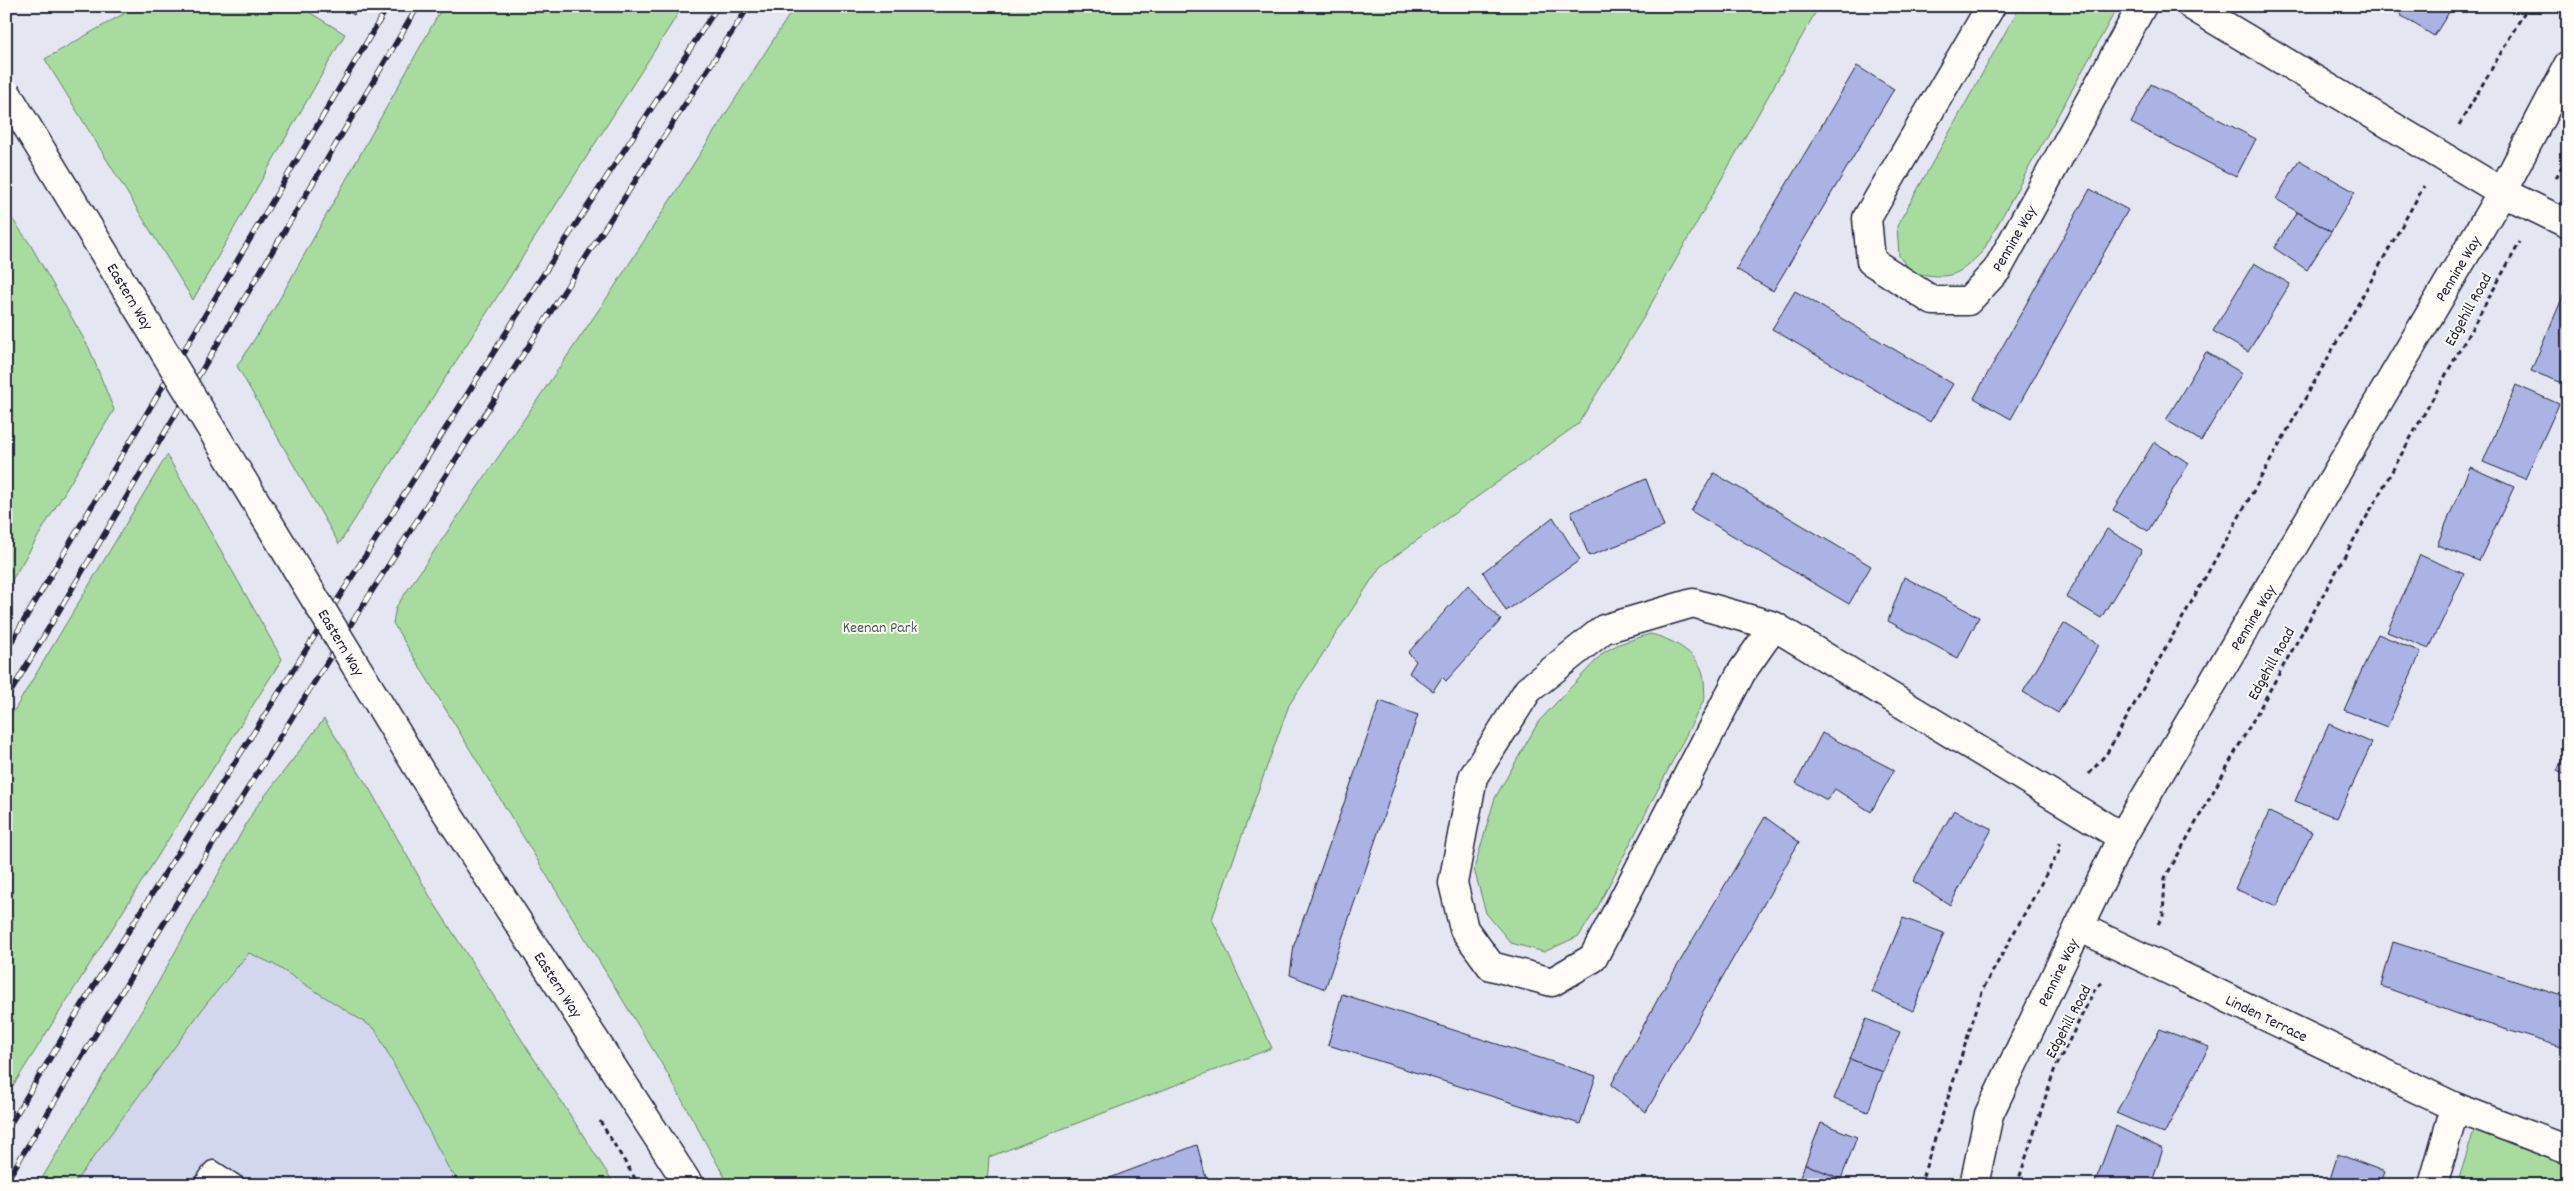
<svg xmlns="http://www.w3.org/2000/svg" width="2574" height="1191" font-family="Dekko,sans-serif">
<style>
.built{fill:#d3d7ed}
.green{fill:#a8dc9f;stroke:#657f6d}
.building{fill:#aab3e3;stroke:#22223b}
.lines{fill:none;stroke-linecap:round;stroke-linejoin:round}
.lane-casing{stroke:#22223b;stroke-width:21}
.street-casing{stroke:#22223b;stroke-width:31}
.secondary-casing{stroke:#22223b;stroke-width:31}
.path{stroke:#22223b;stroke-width:3;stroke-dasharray:5 4;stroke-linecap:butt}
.lane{stroke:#fdfcf7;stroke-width:18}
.street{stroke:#fdfcf7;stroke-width:28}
.secondary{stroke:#fdfcf7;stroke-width:28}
.rail-casing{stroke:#22223b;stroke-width:5.5}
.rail{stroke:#fdfcf7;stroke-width:4;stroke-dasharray:11;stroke-linecap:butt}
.secondary-bridge-casing{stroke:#22223b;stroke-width:31;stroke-linecap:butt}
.secondary-bridge{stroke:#fdfcf7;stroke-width:28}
.labels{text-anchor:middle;stroke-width:4;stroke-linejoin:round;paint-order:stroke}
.street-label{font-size:16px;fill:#22223b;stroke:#fdfcf7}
.park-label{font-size:16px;fill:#4a5a59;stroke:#fdfcf7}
</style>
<rect width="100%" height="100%" fill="#e4e6f1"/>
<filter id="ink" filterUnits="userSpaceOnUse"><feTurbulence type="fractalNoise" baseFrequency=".02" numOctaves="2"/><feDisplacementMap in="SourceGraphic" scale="10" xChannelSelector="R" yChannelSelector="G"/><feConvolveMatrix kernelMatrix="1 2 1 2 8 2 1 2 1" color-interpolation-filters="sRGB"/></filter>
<g filter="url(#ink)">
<polygon class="built" points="249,953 273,964 375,1029 449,1169 463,1185 73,1185 207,1003"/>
<g class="green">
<polygon points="137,6 299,6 345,34 193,300 45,59"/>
<polygon points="443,6 683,6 339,544 237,366 274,309"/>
<polygon points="795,6 1819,6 1642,320 1578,424 1380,567 1289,705 1212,919 1272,1048 989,1157 987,1185 729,1185 666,1071 393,623 396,607 615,286"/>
<path d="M2020,6h94l3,2 -134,243c-27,27 -32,28 -70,22l-14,-17 -2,-30z"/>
<polygon points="6,210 30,244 89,348 114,410 6,590"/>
<polygon points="167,455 282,659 6,1097 6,724"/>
<path d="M1650,634c20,4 48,19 53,40 2,7 1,16 2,24l-108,210 -18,28 -35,16 -33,-9 -25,-30 -12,-44 21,-71 44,-77 65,-69 15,-8z"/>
<polygon points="324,719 369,788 432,900 615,1185 462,1185 449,1169 375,1029 273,964 249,953 207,1003 73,1185 38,1185 154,990 254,810"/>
<polygon points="2475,1127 2568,1149 2568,1185 2457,1185"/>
</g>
<g class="building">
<polygon points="339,6 359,6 354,15"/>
<polygon points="2405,6 2453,6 2434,36 2400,15"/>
<polygon points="1857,66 1894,89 1773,291 1736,269"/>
<polygon points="2151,84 2256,139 2236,177 2131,123"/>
<polygon points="2299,160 2355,192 2331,232 2276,199"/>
<polygon points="2090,189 2128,210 2011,419 1974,398"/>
<polygon points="2297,212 2331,232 2307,270 2274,248"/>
<polygon points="2254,263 2290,284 2248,352 2213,331"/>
<polygon points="1795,291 1953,384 1930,422 1772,329"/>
<polygon points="2564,294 2568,295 2568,385 2531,371"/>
<polygon points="2206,352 2242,373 2201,441 2166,420"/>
<polygon points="2516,385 2559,404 2525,479 2483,462"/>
<polygon points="2154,442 2189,463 2148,531 2113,510"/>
<polygon points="2470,467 2514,487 2479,561 2437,545"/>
<polygon points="1714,473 1871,566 1849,604 1691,511"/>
<polygon points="1646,479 1664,527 1589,556 1571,512"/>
<polygon points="1553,517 1580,560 1506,611 1483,572"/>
<polygon points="2107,529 2142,550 2101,618 2066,597"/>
<polygon points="2420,555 2464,574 2429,649 2387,632"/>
<polygon points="1904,577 1979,617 1958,658 1888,621"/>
<polygon points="1468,585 1501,620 1446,681 1442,677 1433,691 1409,673 1416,661 1408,653"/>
<polygon points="2064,623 2099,645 2058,713 2023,692"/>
<polygon points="2378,634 2421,652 2387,727 2344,710"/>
<polygon points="1380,701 1418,715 1325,989 1290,975 1294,945"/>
<polygon points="2329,724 2372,743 2337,818 2295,801"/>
<polygon points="1822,733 1894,770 1871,812 1835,789 1827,800 1796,783"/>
<polygon points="2568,746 2568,776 2557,771"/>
<polygon points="1954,810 1992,829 1950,905 1913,881"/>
<polygon points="2269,812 2312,832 2277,906 2235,889"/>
<polygon points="1765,817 1799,842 1646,1112 1611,1085 1659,997"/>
<polygon points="1903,918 1944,933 1913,1011 1872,992"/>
<polygon points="2393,942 2568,998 2568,1049 2469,1018 2381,986"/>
<polygon points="1342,994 1596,1076 1580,1124 1328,1045"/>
<polygon points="1866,1019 1900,1032 1883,1072 1850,1059"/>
<polygon points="2160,1029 2209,1047 2164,1134 2116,1113"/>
<polygon points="1850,1059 1883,1072 1868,1112 1834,1099"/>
<polygon points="1821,1123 1857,1137 1841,1179 1805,1164"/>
<polygon points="2116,1126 2163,1149 2151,1185 2094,1185"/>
<polygon points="1197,1145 1208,1185 1091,1185"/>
<polygon points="2338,1154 2385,1172 2380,1185 2328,1185"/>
<polygon points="1805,1164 1841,1179 1838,1185 1797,1185"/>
<polygon points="1268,1180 1291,1185 1267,1185"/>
</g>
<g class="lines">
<defs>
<polyline id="lane" points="203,1185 213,1170 236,1185"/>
<g id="street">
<polyline points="1991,6 1867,218 1871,261 1933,301 1968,301 1997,270 2142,6"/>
<polyline points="2192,6 2502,192 2568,224"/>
<polyline points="1774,626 1741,673 1593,958 1552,982 1491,966 1464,929 1453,883 1473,777 1528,690 1604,629 1693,603 1774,626 2122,837"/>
<polyline points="2079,927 2455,1107 2568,1150"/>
<polyline points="1974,1185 1989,1114 2122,837 2502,192 2568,66"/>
<polyline points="2433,1185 2455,1107"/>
</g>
<polyline id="secondary" points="423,776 689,1185"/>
</defs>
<use href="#lane" class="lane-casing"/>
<use href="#street" class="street-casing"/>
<use href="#secondary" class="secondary-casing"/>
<g class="path">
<polyline points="2459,125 2528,6"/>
<polyline points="2556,178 2568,154"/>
<polyline points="2089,774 2107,753 2424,186"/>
<polyline points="2158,924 2163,916 2165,878 2520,242"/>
<polyline points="600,1121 639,1185"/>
<polyline points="1920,1185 1983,989 2059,851 2060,843"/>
<polyline points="2017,1185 2054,1071 2096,987 2105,981"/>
</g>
<use href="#lane" class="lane"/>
<use href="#street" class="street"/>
<use href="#secondary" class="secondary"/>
<defs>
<g id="rail">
<polyline points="6,651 388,6"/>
<polyline points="6,700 418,6"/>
<polyline points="6,1131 90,992 528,298 718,6"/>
<path d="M6,1182c239,-397 490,-788 743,-1176"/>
</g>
</defs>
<use href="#rail" class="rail-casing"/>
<use href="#rail" class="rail"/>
<defs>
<polyline id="secondary-bridge" points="6,92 423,776"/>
</defs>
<use href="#secondary-bridge" class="secondary-bridge-casing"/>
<use href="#secondary-bridge" class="secondary-bridge"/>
</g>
</g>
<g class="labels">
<g class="street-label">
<text transform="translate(2013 238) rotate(-60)" y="6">Pennine Way</text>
<text transform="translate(2457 268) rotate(-59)" y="6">Pennine Way</text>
<text transform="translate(131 296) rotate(59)" y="6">Eastern Way</text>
<text transform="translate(2467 309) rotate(-61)" y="6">Edgehill Road</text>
<text transform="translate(2252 617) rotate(-59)" y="6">Pennine Way</text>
<text transform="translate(342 642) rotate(59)" y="6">Eastern Way</text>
<text transform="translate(2270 663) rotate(-61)" y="6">Edgehill Road</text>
<text transform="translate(2057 972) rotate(-64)" y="6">Pennine Way</text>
<text transform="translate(559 984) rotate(57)" y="6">Eastern Way</text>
<text transform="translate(2267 1017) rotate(26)" y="6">Linden Terrace</text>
<text transform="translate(2067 1021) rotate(-62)" y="6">Edgehill Road</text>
</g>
<g class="park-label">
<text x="880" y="632">Keenan Park</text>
</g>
</g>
<rect width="2574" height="1191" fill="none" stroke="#fdfcf7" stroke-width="25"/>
<rect x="12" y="12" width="2549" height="1166" fill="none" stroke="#22223b" stroke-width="2" filter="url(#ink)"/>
</svg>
